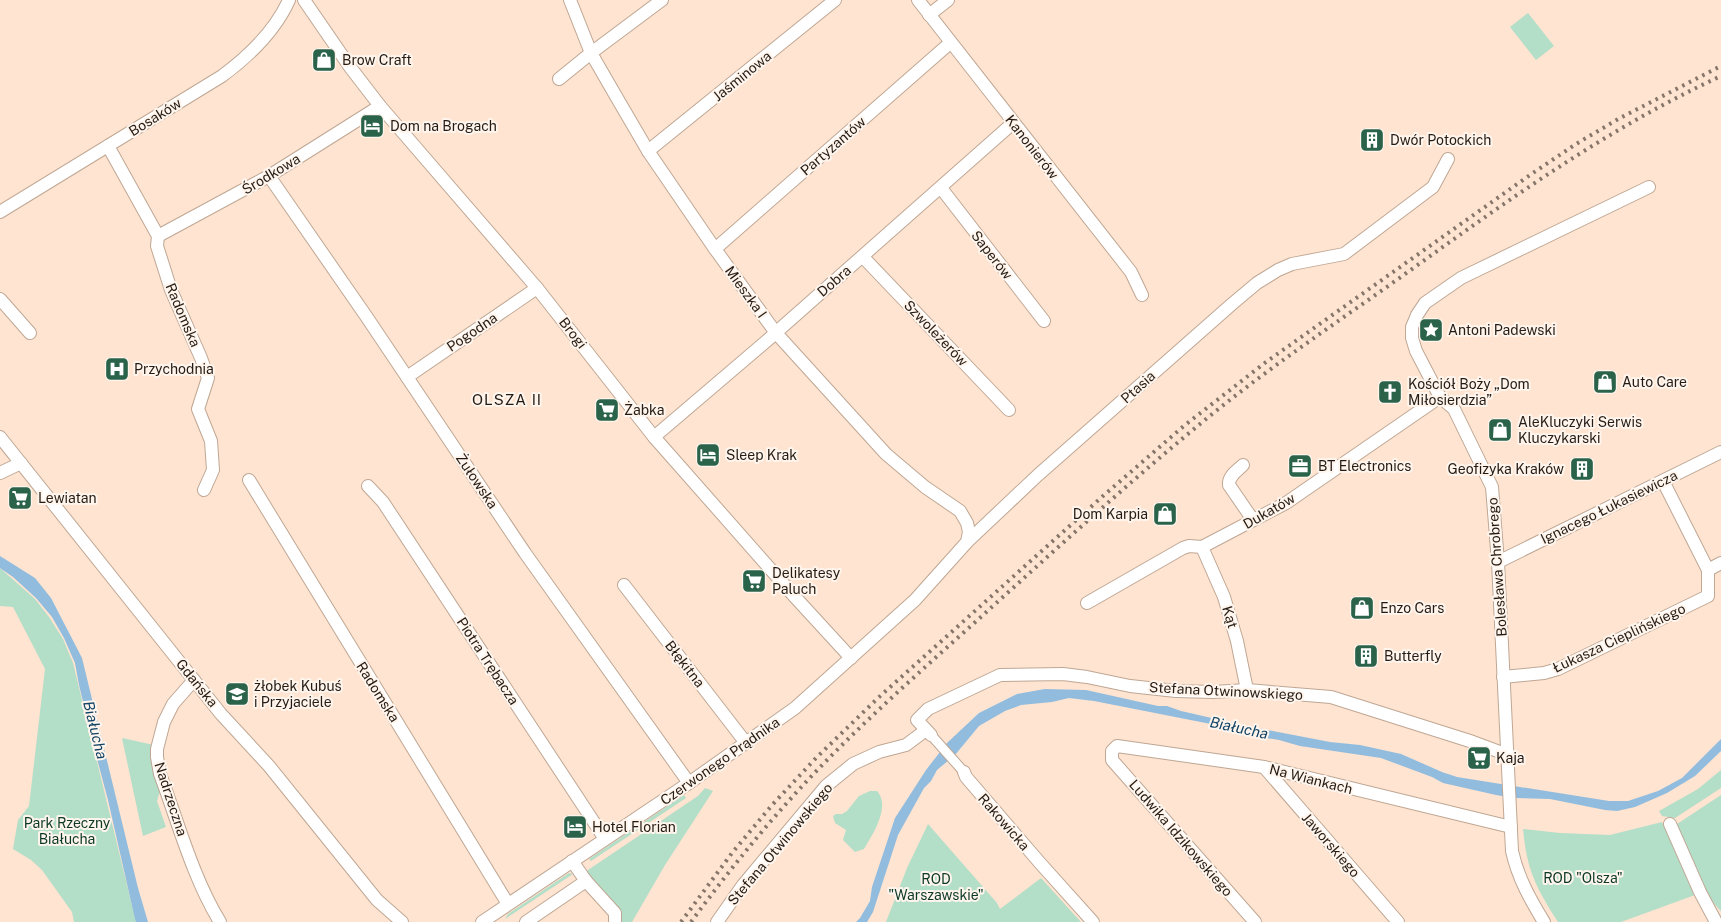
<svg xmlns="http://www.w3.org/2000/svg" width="1721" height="922" font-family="'Public Sans',sans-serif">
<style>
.green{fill:#b3dec8}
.water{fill:#91bcde}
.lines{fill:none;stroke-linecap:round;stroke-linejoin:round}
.pedestrian-casing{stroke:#bfa794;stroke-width:11}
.minor-casing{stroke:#bfa794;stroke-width:14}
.pedestrian{stroke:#fff;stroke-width:9}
.minor{stroke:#fff;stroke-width:12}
.rail{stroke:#867569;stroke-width:4;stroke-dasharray:2.5 5;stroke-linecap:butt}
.labels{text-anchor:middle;stroke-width:4;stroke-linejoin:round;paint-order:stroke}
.poi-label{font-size:14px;fill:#241b14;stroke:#fff5ed;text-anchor:start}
.street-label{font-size:14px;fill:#241b14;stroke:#fff5ed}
.park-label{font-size:14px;fill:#0c3927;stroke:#fff5ed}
.neighbourhood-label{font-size:15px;letter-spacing:1px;fill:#241b14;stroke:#fff5ed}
.water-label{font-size:15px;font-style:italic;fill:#124365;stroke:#fff5ed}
</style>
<rect width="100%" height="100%" fill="#fee4d1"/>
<g class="green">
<polygon points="1528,13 1554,46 1536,60 1510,27"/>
<polygon points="0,568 35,599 49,617 63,639 73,663 136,922 74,922 72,912 42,870 31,860 13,849 18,820 29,806 45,669 13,607 0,606"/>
<polygon points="122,738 154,745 161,788 157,801 166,827 143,836"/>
<polygon points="1721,770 1721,788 1675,818 1662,816 1659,811 1698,789"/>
<polygon points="705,788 713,791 665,865 632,922 620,922 585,872 698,796"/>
<path d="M870,791h7c14,15 -4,43 -13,58l-9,3 -12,-12 3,-10 -11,-7 -2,-7 3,-2h6l5,-3 12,-15z"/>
<polygon points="684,795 686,798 591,861 589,859"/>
<path d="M1721,795v116c-13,-10 -38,-67 -47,-85z"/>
<path d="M1662,822l33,73 -74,27h-63c-22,-35 -31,-51 -35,-93l37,4 50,2z"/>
<polygon points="928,824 997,903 1000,909 1041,878 1081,922 886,922 907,868"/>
<polygon points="569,873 573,874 505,919 508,914"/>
</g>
<g class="water">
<polygon points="0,556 35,578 51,598 82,658 138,888 148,922 136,922 135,919 108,800 96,755 94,740 90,730 79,685 75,663 64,638 52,617 36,598 13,577 0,568"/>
<polygon points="1045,689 1086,690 1158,706 1167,706 1181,711 1251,727 1330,742 1360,745 1401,754 1442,772 1457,777 1609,801 1628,801 1658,791 1682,778 1721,739 1721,751 1695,776 1667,793 1635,807 1617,811 1605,810 1550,799 1513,798 1496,795 1443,783 1432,777 1381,758 1300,746 1279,740 1241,734 1221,726 1094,701 1069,698 1052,702 1021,705 1005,711 979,726 955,755 937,770 931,781 924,788 898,835 873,912 867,922 856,922 860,918 870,901 872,887 895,818 926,770 947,743 979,713 1017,694"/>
</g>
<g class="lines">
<defs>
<polyline id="pedestrian" points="931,735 964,772"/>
<g id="minor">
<polyline points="304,0 350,67 380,106 537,288 654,437 795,597 851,658"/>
<polyline points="570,0 591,53 617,98 648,151 715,249 776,333 886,454 925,487 960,511 967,523 969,532 967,542"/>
<polyline points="918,0 1131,272 1142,295"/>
<polyline points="929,15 948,0"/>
<polyline points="559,79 591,53 662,0"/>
<polyline points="108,146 158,236 157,246 171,290 201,358 208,378 198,409 211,441 213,470 204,490"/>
<polyline points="648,151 835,0"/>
<polyline points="269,176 366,316 525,553 689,783"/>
<polyline points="941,188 1044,321"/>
<path d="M0,212l222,-136c27,-20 53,-45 67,-76"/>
<polyline points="158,236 269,176 380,106"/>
<polyline points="715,249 950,43"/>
<polyline points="863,257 1009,410"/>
<polyline points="0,299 30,333"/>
<polyline points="407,377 537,288"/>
<polyline points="0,437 221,714 269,766 377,900 402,922"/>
<polyline points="654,437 770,338 781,328 1013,123"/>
<path d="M1243,465c-6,6 -15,11 -14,20l24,35"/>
<polyline points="0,473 21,463"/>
<polyline points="249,480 508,904"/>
<polyline points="368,486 383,502 605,839"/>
<polyline points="1202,547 1224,597 1237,641 1247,690"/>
<polyline points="1498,562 1721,452"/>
<polyline points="1708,570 1721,563"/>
<polyline points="624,585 746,743"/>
<polyline points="1087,603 1183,548 1189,546 1202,547 1286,503 1440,397"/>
<polyline points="1503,677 1544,673 1558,669 1708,596 1708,570 1663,481"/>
<path d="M194,680l-21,24 -9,18 -7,27v8l3,17c18,48 33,104 60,148"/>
<polyline points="931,735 917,720 928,709 1000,675 1063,674 1087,677 1130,686 1176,691 1213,692 1247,690 1331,697 1473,742 1508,755"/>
<polyline points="1264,767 1398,922"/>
<polyline points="964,772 966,777 1040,863 1093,922"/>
<polyline points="1670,824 1700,892 1716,922"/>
<polyline points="586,881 615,913 615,922"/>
<polyline points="482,922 689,783 795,708 915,600 967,542 1038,475 1232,304 1257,283 1278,270 1292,264 1344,254 1433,187 1448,159"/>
<polyline points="526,922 586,881 572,861"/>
<polyline points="717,922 743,885 826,786 853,764 879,752 906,745 926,730"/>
<polyline points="1255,922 1112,760 1112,751 1117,746 1264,767 1511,827"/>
<path d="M1544,922c-14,-23 -26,-44 -32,-71l-14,-289 -6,-75 -38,-78 -14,-12 -24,-46 -4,-13v-11l5,-12 8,-12 36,-25 188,-91"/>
</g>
</defs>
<use href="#pedestrian" class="pedestrian-casing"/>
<use href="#minor" class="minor-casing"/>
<use href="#pedestrian" class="pedestrian"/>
<use href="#minor" class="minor"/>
<g class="rail">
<polyline points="681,922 732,853 773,804 816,758 878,698 1103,496 1185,425 1266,362 1530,175 1576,144 1620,118 1721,66"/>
<path d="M691,922c44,-60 91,-117 144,-170 51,-51 105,-98 158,-146 72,-65 143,-130 218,-191 58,-47 119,-88 180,-131 108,-77 209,-152 330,-208"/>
</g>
</g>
<defs>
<symbol id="shop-square" viewBox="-11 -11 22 22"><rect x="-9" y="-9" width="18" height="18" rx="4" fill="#2a624a" stroke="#fff5ed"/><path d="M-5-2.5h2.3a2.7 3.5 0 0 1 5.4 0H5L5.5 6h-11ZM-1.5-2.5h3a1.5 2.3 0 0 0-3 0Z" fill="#fff"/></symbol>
<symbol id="hotel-square" viewBox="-11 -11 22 22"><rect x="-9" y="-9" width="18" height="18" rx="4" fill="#2a624a" stroke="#fff5ed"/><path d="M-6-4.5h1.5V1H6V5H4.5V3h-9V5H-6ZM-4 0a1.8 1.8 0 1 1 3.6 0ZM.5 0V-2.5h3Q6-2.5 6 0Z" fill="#fff"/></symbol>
<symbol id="building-square" viewBox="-11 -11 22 22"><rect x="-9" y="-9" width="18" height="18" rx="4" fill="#2a624a" stroke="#fff5ed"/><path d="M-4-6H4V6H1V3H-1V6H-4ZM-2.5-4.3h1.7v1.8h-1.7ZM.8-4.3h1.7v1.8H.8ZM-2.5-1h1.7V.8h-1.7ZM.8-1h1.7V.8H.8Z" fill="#fff"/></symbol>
<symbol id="sight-square" viewBox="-11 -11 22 22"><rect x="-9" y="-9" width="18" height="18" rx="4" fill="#2a624a" stroke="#fff5ed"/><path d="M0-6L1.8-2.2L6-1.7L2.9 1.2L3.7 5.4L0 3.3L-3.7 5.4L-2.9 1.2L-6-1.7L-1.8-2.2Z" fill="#fff"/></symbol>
<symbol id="hospital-square" viewBox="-11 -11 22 22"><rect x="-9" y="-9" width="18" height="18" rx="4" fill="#2a624a" stroke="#fff5ed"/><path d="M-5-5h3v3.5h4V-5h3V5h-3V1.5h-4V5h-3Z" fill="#fff"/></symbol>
<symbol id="church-square" viewBox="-11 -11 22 22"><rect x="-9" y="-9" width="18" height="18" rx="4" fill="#2a624a" stroke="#fff5ed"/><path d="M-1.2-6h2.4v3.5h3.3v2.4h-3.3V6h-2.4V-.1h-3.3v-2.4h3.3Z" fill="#fff"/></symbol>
<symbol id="supermarket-square" viewBox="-11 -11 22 22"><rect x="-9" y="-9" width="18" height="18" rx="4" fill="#2a624a" stroke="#fff5ed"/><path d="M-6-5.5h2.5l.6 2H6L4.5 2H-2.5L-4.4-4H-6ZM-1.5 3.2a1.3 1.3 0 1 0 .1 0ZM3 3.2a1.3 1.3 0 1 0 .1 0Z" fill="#fff"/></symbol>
<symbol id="office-square" viewBox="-11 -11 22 22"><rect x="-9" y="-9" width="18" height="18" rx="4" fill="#2a624a" stroke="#fff5ed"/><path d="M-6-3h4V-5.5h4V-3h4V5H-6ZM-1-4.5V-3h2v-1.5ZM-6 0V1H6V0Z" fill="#fff"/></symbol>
<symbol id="school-square" viewBox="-11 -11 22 22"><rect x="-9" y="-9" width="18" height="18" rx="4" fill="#2a624a" stroke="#fff5ed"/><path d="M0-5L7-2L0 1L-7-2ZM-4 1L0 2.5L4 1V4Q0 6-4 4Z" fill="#fff"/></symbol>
</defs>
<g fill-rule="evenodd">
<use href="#shop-square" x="310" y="46" width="28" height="28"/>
<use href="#hotel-square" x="358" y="112" width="28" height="28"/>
<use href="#building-square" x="1358" y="126" width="28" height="28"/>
<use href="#sight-square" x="1417" y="316" width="28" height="28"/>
<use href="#hospital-square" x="103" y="355" width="28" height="28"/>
<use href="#shop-square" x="1591" y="368" width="28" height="28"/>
<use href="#church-square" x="1376" y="378" width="28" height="28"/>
<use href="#supermarket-square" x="593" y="396" width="28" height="28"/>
<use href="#shop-square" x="1486" y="416" width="28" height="28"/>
<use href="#hotel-square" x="694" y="441" width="28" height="28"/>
<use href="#office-square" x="1286" y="452" width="28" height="28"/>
<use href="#building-square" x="1568" y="455" width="28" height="28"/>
<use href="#supermarket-square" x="6" y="484" width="28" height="28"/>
<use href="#shop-square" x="1151" y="500" width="28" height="28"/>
<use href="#supermarket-square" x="740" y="567" width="28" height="28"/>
<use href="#shop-square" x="1348" y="594" width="28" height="28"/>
<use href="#building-square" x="1352" y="642" width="28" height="28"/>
<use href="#school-square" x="223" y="680" width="28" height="28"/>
<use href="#supermarket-square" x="1465" y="744" width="28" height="28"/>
<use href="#hotel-square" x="561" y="813" width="28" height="28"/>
</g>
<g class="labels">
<g class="poi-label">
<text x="342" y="65">Brow Craft</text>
<text x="390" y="131">Dom na Brogach</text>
<text x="1390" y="145">Dwór Potockich</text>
<text x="1448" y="335">Antoni Padewski</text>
<text x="134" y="374">Przychodnia</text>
<text x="1622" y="387">Auto Care</text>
<text x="1408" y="389">Kościół Boży „Dom<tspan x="1408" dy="16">Miłosierdzia”</tspan></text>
<text x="624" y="415">Żabka</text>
<text x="1518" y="427">AleKluczyki Serwis<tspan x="1518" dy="16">Kluczykarski</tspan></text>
<text x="726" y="460">Sleep Krak</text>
<text x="1318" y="471">BT Electronics</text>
<text x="1564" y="474" text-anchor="end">Geofizyka Kraków</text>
<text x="38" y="503">Lewiatan</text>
<text x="1148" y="519" text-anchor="end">Dom Karpia</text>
<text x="772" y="578">Delikatesy<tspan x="772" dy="16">Paluch</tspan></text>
<text x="1380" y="613">Enzo Cars</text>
<text x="1384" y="661">Butterfly</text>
<text x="254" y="691">żłobek Kubuś<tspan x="254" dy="16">i Przyjaciele</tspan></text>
<text x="1496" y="763">Kaja</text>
<text x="592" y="832">Hotel Florian</text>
</g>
<g class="street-label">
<text transform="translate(742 76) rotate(-39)" y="5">Jaśminowa</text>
<text transform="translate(155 117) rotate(-32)" y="5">Bosaków</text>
<text transform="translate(833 146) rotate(-41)" y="5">Partyzantów</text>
<text transform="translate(1032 147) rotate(52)" y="5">Kanonierów</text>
<text transform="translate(271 174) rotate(-31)" y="5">Środkowa</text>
<text transform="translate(992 255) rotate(52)" y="5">Saperów</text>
<text transform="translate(834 281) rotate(-41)" y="5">Dobra</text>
<text transform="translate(746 292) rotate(54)" y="5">Mieszka I</text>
<text transform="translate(183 315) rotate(67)" y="5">Radomska</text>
<text transform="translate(472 332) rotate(-34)" y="5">Pogodna</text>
<text transform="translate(573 333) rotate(52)" y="5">Brogi</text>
<text transform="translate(936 333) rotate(46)" y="5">Szwoleżerów</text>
<text transform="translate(1138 387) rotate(-42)" y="5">Ptasia</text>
<text transform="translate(477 481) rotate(56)" y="5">Żułowska</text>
<text transform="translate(1609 507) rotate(-26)" y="5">Ignacego Łukasiewicza</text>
<text transform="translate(1269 511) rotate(-30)" y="5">Dukatów</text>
<text transform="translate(1497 567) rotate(-94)" y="5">Bolesława Chrobrego</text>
<text transform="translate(1230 617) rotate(73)" y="5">Kąt</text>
<text transform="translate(1619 638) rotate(-25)" y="5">Łukasza Cieplińskiego</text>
<text transform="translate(488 661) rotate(57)" y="5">Piotra Trębacza</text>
<text transform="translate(685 664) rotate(52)" y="5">Błękitna</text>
<text transform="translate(197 683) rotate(51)" y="5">Gdańska</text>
<text transform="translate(1226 691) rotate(3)" y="5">Stefana Otwinowskiego</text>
<text transform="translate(378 692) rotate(58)" y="5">Radomska</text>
<text transform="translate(720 761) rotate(-35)" y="5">Czerwonego Prądnika</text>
<text transform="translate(1311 779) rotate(14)" y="5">Na Wiankach</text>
<text transform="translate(171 799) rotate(72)" y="5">Nadrzeczna</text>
<text transform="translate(1004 822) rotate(49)" y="5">Rakowicka</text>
<text transform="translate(1181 838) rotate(49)" y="5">Ludwika Idzikowskiego</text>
<text transform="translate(780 844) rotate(-50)" y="5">Stefana Otwinowskiego</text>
<text transform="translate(1331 845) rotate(49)" y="5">Jaworskiego</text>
</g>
<g class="park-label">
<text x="67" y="828">Park Rzeczny<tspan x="67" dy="16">Białucha</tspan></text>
<text x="1583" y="883">ROD "Olsza"</text>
<text x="936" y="884">ROD<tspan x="936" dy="16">"Warszawskie"</tspan></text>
</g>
<g class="neighbourhood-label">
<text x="507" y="405">OLSZA II</text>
</g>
<g class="water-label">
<text transform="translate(1239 728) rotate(12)" y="5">Białucha</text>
<text transform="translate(95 730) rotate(76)" y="5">Białucha</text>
</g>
</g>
</svg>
